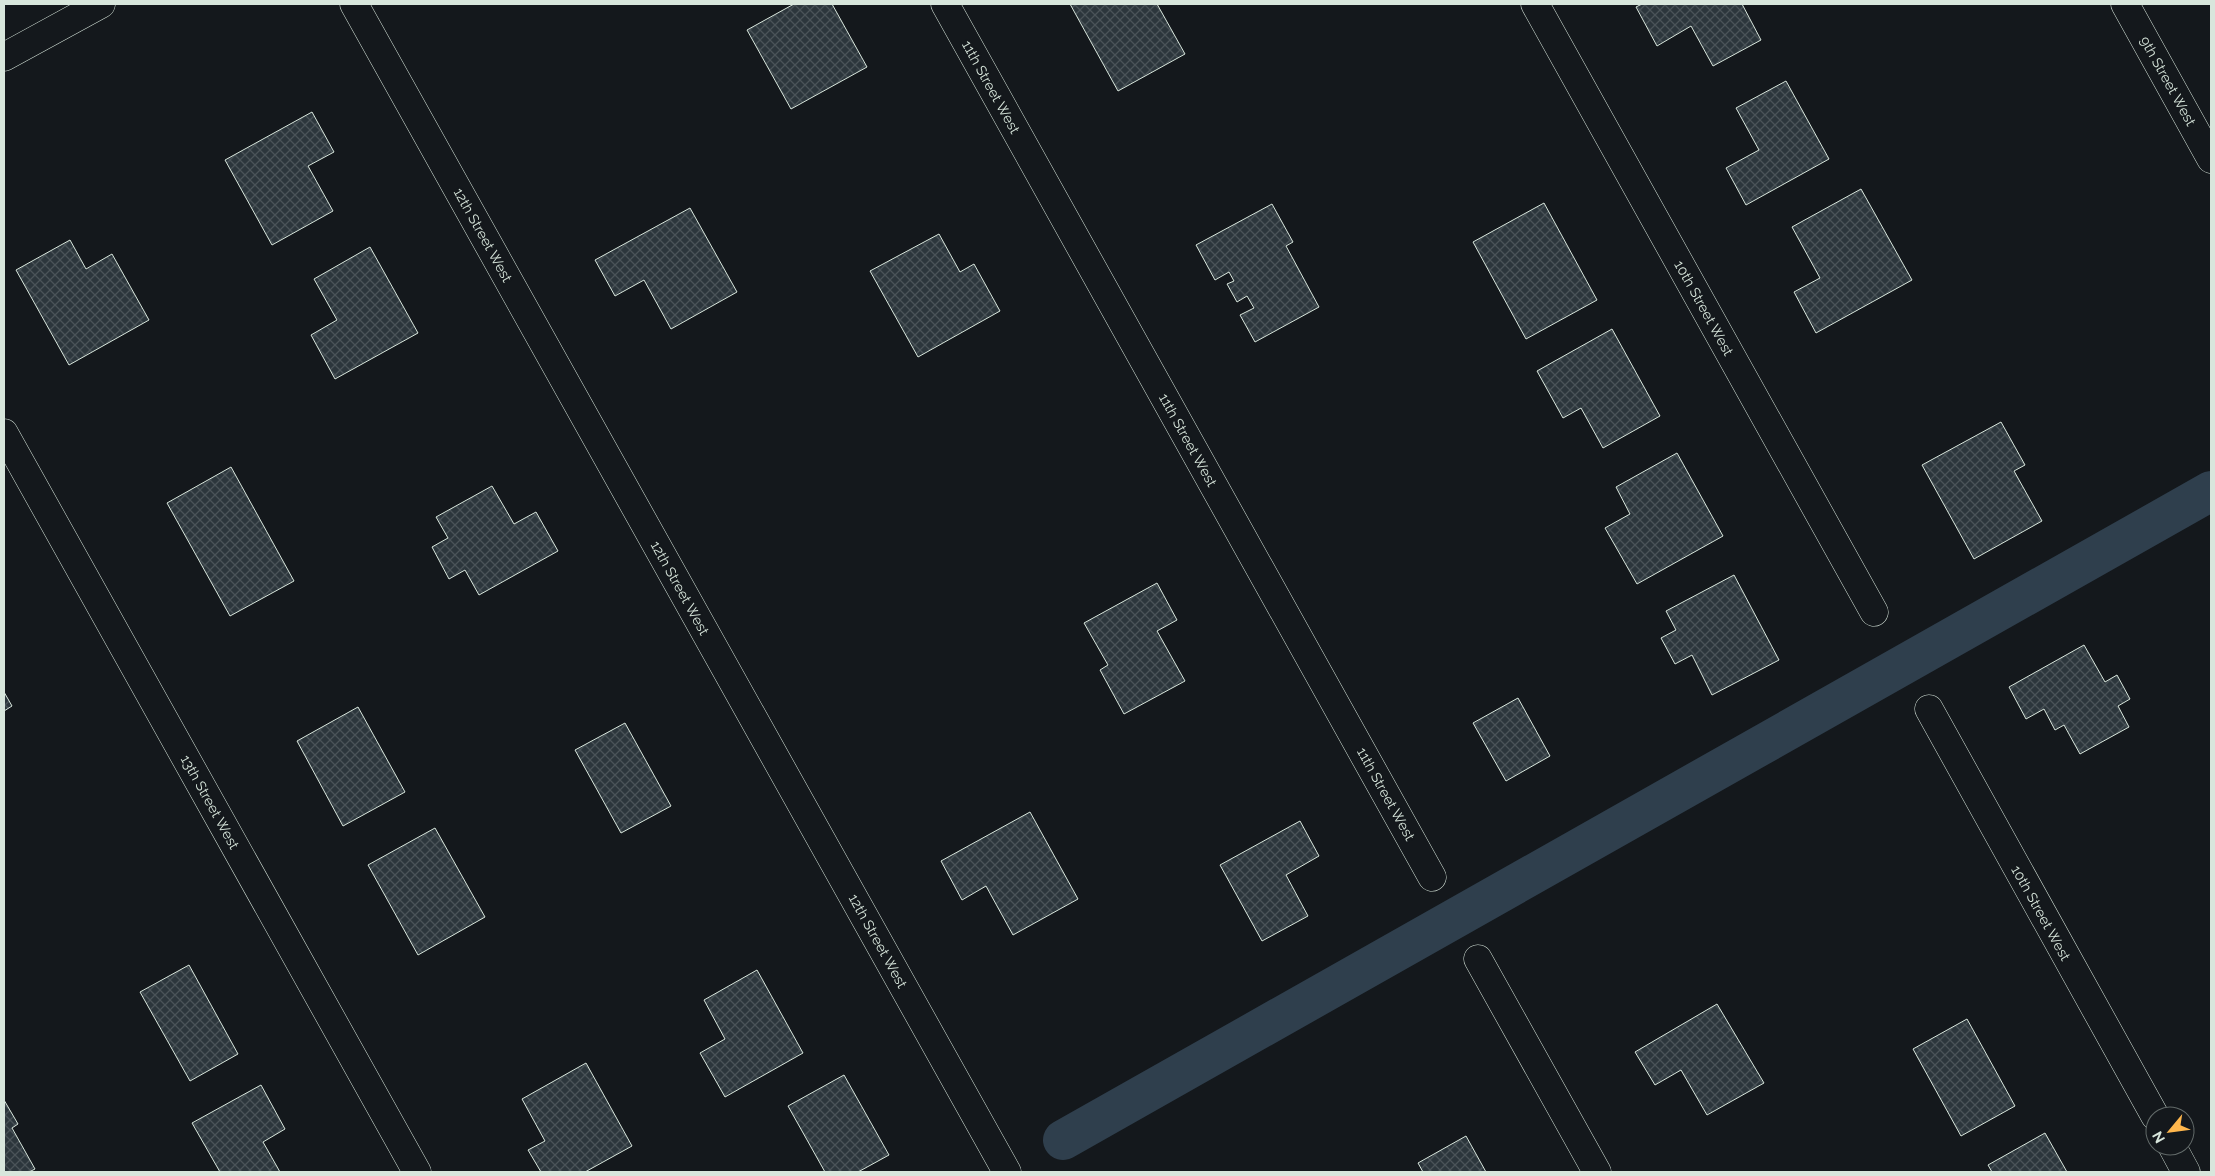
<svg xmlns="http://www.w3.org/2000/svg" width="2215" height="1176" font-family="Raleway,sans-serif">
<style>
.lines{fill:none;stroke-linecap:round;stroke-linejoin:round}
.canal{stroke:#2f3f4d;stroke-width:40}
.building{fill:url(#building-cross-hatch);stroke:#d8e6dc}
.minor-casing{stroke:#d8e6dc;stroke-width:29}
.minor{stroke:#14181c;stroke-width:28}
.labels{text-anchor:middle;stroke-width:4;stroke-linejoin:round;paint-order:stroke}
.street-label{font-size:14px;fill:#d8e6dc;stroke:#14181c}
</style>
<defs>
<pattern id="building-cross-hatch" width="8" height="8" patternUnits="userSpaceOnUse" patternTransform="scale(1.25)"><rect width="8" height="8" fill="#2c363c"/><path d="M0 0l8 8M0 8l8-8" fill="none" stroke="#4a5358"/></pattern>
</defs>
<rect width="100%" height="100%" fill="#14181c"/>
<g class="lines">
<polyline class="canal" points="1063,1140 2211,491"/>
</g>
<g class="building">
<polygon points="794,4 832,4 867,67 791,109 747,30"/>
<polygon points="1070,4 1157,4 1185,54 1118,91"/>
<polygon points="1642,4 1742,4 1761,40 1713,66 1691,26 1657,46 1636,7"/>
<polygon points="1786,81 1829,159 1746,205 1726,168 1759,150 1736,108"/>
<polygon points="312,112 334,152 308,166 333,211 272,245 225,160"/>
<polygon points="1861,189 1912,280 1816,333 1794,292 1820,278 1792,227"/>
<polygon points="1544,203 1597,300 1526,339 1473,242"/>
<polygon points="1272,204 1293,242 1286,246 1319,307 1255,342 1240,315 1254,308 1247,296 1237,302 1227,284 1234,281 1229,272 1215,280 1196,245"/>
<polygon points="690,208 737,292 671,329 644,280 615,296 595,260"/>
<polygon points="939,234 960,272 974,264 1000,311 918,357 870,271"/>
<polygon points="70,240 86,269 112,254 149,320 69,365 16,270"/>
<polygon points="370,247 418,333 335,379 311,335 337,320 314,279"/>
<polygon points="1612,329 1660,416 1603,448 1581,408 1563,418 1537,371"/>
<polygon points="2001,422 2025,465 2014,471 2042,521 1974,559 1922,465"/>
<polygon points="1677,453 1723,536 1637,584 1605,528 1630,514 1616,487"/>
<polygon points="231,467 294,581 230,616 167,503"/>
<polygon points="492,486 514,524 536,512 558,551 479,595 465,570 449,579 432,547 448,538 436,517"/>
<polygon points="1734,575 1779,660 1712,695 1692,655 1675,664 1661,638 1676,630 1666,611"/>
<polygon points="1157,583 1177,620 1157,631 1185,681 1124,714 1100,670 1108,665 1084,623"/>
<polygon points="2084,645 2105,682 2117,675 2130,699 2118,706 2129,727 2080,754 2064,725 2055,730 2044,709 2026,719 2009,687"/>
<polygon points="4,692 12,706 4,711"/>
<polygon points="1518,698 1550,756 1506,781 1473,723"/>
<polygon points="358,707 405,792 343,826 297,741"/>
<polygon points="625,723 671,806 621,833 575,750"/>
<polygon points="1030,812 1078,899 1013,935 986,886 962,900 941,861"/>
<polygon points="1300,821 1319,856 1286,875 1308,916 1262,941 1220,865"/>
<polygon points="435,828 485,917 418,955 368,865"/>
<polygon points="189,965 238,1054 190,1081 140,992"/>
<polygon points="757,970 803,1053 725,1097 700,1053 725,1039 704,1000"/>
<polygon points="1717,1004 1764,1083 1707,1115 1681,1070 1655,1085 1635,1052"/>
<polygon points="1967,1019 2015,1106 1961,1136 1913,1049"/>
<polygon points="586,1063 632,1146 585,1172 541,1172 528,1150 545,1141 522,1099"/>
<polygon points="844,1075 889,1155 858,1172 825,1172 788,1106"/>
<polygon points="261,1085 285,1129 263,1142 280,1172 220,1172 192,1123"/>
<polygon points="4,1100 18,1124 12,1128 35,1169 29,1172 4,1172"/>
<polygon points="2045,1133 2067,1172 1992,1172 1988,1165"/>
<polygon points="1466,1136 1486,1172 1423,1172 1418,1163"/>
</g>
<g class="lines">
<defs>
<g id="minor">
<polyline points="354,4 1007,1172"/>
<polyline points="945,4 1432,877"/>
<polyline points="1535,4 1874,612"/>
<polyline points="2125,4 2211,159"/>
<polyline points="4,57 101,4"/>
<polyline points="4,433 417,1172"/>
<polyline points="1929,709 2155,1116"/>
<polyline points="1478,959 1597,1172"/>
<polyline points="2172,1146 2186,1172"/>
</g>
</defs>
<use href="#minor" class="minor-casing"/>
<use href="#minor" class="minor"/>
</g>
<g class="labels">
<g class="street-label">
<text transform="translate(2168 81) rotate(61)" y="5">9th Street West</text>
<text transform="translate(991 87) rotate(61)" y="5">11th Street West</text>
<text transform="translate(483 235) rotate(61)" y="5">12th Street West</text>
<text transform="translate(1704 308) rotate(61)" y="5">10th Street West</text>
<text transform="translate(1188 440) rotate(61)" y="5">11th Street West</text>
<text transform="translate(680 588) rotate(61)" y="5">12th Street West</text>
<text transform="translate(1386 794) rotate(61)" y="5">11th Street West</text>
<text transform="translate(210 802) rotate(61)" y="5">13th Street West</text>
<text transform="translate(2041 913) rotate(61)" y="5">10th Street West</text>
<text transform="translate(878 941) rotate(61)" y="5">12th Street West</text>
</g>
</g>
<rect width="2215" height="1176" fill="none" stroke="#d8e6dc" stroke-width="10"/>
<g transform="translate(2170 1131) rotate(241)"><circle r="24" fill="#14181c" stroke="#626a69"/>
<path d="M0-4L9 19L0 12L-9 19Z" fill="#ffb74d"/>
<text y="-8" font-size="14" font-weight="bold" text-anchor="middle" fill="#d8e6dc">N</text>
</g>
</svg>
